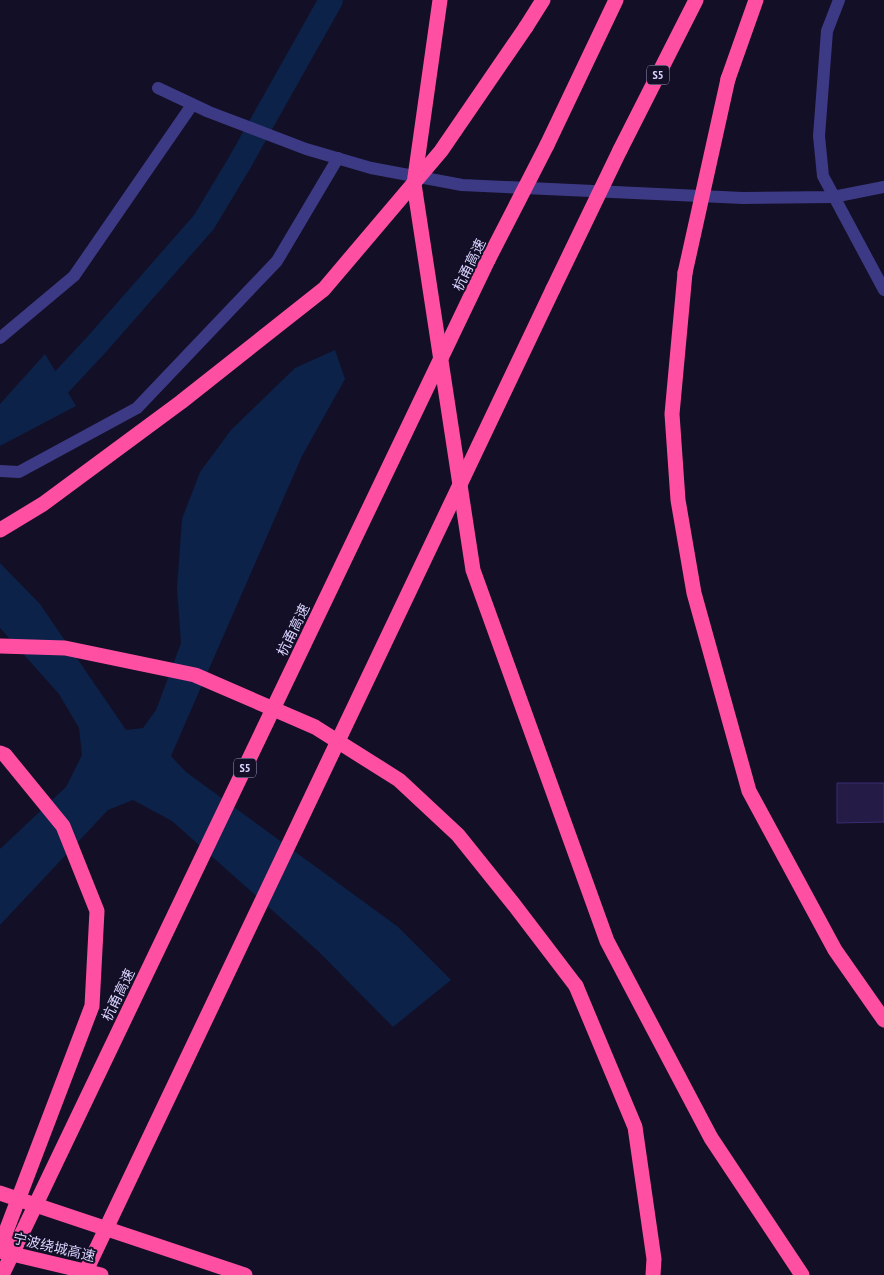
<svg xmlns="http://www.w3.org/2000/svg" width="884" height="1275" font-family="'PT Sans Narrow','Noto Sans SC',sans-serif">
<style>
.water{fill:#0c2248}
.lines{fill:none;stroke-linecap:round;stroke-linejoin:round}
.canal{stroke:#0c2248;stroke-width:24}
.building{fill:#241b47;stroke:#3b2d73}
.minor{stroke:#3d3a85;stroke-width:12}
.highway{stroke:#ff4fa3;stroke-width:15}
.highway-bridge{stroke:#ff4fa3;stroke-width:15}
.labels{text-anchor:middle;stroke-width:4;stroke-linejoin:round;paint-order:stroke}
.shield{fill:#130f26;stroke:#9e99be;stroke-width:1}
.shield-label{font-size:12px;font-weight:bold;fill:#d9d4ff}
.street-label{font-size:14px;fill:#d9d4ff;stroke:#130f26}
</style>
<rect width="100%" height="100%" fill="#130f26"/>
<g class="water">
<polygon points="335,350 345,379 302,456 171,756 186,772 397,926 451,980 393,1027 318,951 172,821 133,800 108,810 0,925 0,849 66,787 82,755 79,728 59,694 0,628 0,563 40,604 126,730 143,728 156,710 181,643 177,588 182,519 200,472 231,430 295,368"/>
<polygon points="45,354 76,406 0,446 0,404"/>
</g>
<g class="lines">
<polyline class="canal" points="0,431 43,402 97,344 204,222 240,162 331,0"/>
</g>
<polygon class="building" points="837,783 884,783 884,822 837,823"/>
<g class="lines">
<g class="minor">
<polyline points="839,0 827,31 819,136 823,176 884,290"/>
<polyline points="158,88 209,112 306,149 371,168 462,185 743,198 833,197 884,187"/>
<polyline points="0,338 74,276 192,105"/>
<polyline points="0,471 19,472 137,408 277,261 338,158"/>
</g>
<g class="highway">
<polyline points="526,27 543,0"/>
<polyline points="728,79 756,0"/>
<polyline points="547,145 616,0"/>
<polyline points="620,150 696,0"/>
<polyline points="685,273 672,414 678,500 694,593 749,791 835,950 884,1020"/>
<polyline points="0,753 5,755 63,826 97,911 92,1006 0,1247"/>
<polyline points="576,986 635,1127 654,1259 653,1275"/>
<polyline points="2,1275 488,260"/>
<polyline points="84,1275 553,289"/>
</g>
<g class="highway-bridge">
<polyline points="440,0 414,184 473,570 607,941 711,1138 802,1275"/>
<polyline points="488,260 547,145"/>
<polyline points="685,273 728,79"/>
<polyline points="553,289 620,150"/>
<polyline points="0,530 43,504 181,402 324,289 441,151 526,27"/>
<polyline points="0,646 65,648 195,675 315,727 399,780 458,835 515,906 576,986"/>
<polyline points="0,1193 245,1275"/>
<polyline points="0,1251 101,1275"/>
</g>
</g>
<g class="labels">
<g class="shield">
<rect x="647" y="65.5" width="22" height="19" rx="4"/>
<rect x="234" y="758.5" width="22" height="19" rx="4"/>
</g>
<g class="shield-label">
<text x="658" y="79">S5</text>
<text x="245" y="772">S5</text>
</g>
<g class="street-label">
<text transform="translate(469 265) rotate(-64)" y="5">杭甬高速</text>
<text transform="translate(293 630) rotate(-64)" y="5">杭甬高速</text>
<text transform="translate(118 995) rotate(-64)" y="5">杭甬高速</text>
<text transform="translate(54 1247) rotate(13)" y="5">宁波绕城高速</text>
</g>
</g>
</svg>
